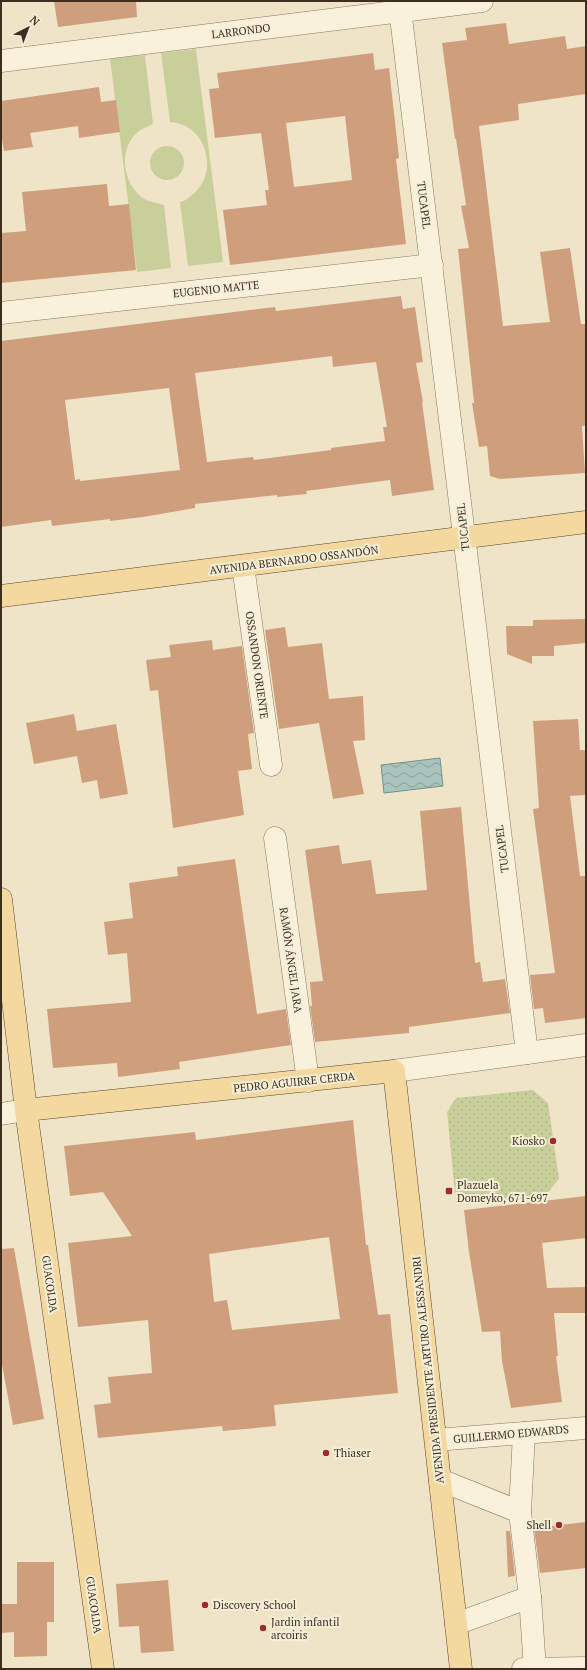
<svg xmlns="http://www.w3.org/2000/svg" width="587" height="1670" font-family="'PT Serif',serif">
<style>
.grass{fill:#c9cf9b}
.park{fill:url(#park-dots)}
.water{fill:url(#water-waves);stroke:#6f938a}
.building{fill:#cf9f7d;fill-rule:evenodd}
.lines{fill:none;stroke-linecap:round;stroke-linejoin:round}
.minor-casing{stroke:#8d765c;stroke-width:23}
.major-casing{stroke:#5b4430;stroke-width:23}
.minor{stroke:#faf1dc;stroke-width:22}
.major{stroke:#f3d9a0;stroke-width:22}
.poi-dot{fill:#9e2a2b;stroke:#f7eed8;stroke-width:1.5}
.labels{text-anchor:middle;stroke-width:4;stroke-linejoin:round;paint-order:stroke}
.street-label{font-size:11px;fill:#3d2e20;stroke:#f7eed8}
.poi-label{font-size:11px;fill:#3d2e20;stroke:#f7eed8;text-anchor:start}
</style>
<defs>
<pattern id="park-dots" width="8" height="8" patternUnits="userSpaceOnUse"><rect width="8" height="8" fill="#c9cf9b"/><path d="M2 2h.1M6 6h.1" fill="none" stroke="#aeb285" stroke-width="1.8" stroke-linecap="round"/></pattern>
<pattern id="water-waves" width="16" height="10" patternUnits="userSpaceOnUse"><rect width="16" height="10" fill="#a9c4bc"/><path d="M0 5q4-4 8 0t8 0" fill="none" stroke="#8ba098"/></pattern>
</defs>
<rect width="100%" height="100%" fill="#f0e4c8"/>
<g class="grass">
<path d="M196,49l27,213 -35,4 -8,-64c6,-1 8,-4 13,-8 27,-23 13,-70 -23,-72l-9,-69z"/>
<path d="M145,55l8,69c-4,2 -10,4 -14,7 -22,17 -17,55 7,69 5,2 12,3 18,5l7,63 -34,4 -27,-213z"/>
<circle cx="167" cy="163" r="17"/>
</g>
<polygon class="park" points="533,1090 548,1103 559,1179 544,1197 467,1204 455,1194 447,1112 456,1098"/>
<polygon class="water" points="440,758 443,786 384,793 381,765"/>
<g class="building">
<polygon points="54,1 136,1 137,17 58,27"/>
<polygon points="506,23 509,44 565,36 567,49 586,46 586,94 518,104 519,120 479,126 503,326 550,322 540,252 570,248 581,324 586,324 586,426 582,426 585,473 500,479 490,476 487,446 479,447 472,403 474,403 458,249 469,248 461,206 466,205 456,139 455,139 442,43 467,40 465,28"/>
<path d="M373,53l2,17 14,-2 10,90 -3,1 10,85 -176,21 -7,-55 44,-5 -2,-15h4l-8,-57 -46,5 -6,-49 10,-1 -2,-15zM345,116l7,64 -58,7 -8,-64z"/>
<polygon points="99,87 101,102 116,100 120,132 79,138 78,126 30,133 33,147 4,151 1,133 1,101"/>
<polygon points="107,184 109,206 129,204 136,270 1,283 1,233 26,231 22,192"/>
<path d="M401,296l2,13 12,-2 8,55 -7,1 7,39h-1l12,88 -42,6 -2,-16 -84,11 1,3 -30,3v-2l-82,9v4l-52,9 -33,4v-2l-58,7 -1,-6 -50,7v-186l274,-34 1,4zM332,356l1,11 43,-5 11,65h-4l2,14 -54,7v2l-77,10 -1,-3 -46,5 -12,-89zM169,388l11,82 -100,11v-2l-5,1 -10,-80z"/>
<polygon points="586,619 586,643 554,646 554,656 532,656 532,664 507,654 506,626 533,626 533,620"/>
<polygon points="285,627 288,647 322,643 329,699 363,696 365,740 353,741 364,794 333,799 319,723 279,729 265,630"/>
<polygon points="212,640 213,650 242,646 254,733 248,734 252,769 238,771 244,815 173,828 158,690 150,691 146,660 171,657 169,645"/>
<polygon points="74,714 77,731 116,724 128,794 100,799 97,780 82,783 77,756 34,764 26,723"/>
<polygon points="578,719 580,750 586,750 586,795 570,796 580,876 586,876 586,1018 545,1023 543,1008 534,1009 530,975 555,973 533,809 539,808 533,721"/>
<polygon points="461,807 475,963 480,962 483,982 505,979 510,1013 409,1027 409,1033 315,1042 310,1006 312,1006 310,982 323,981 305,850 339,845 342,864 371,860 376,894 427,890 420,811"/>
<polygon points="235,859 257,1014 286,1009 291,1045 179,1062 180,1069 118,1077 117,1063 53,1068 47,1009 131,1002 127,953 108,955 104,922 133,918 129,883 178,876 177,867"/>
<path d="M353,1120l13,125h2l10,70 12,-1 8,79 -124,12 2,21 -53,5 -1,-5 -124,12 -4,-33 17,-2 -3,-26 44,-4 -4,-53 -70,7 -10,-84 64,-7 -29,-44 -33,4 -6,-50 131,-14 1,8zM329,1237l11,82 -108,11 -5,-30 -13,2 -5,-48z"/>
<polygon points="586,1196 586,1238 542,1243 547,1288 586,1287 586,1313 554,1313 558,1356 556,1356 562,1402 511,1408 502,1361 500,1331 482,1332 469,1252 464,1210"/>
<polygon points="14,1248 44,1419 13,1425 1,1359 1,1249"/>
<polygon points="586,1522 586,1568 540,1573 534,1528"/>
<polygon points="506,1531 510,1531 515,1576 508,1577"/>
<polygon points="17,1562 54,1562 54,1622 47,1622 47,1656 14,1657 14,1632 1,1633 1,1604 17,1604"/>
<polygon points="168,1580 174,1651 141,1653 139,1626 119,1627 116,1584"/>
</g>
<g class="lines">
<defs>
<g id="minor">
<polyline points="399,1 527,1053"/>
<polyline points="1,61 482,1"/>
<polyline points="1,313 432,265"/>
<polyline points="243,566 271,765"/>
<polyline points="275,838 308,1081"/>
<polyline points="394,1071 586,1045"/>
<polyline points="1,1114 26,1110"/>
<polyline points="524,1433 520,1512 530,1597 535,1669"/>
<polyline points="436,1440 586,1428"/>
<polyline points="440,1480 520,1512"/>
<polyline points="456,1624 530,1597"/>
<polyline points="523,1669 586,1668"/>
</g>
<g id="major">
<polyline points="1,596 586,522"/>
<polyline points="1,899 26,1110 103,1669"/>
<polyline points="26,1110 394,1071 461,1669"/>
</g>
</defs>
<use href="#minor" class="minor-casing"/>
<use href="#major" class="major-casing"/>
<use href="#minor" class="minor"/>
<use href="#major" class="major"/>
</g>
<g class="poi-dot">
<circle cx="553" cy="1141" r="4"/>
<rect x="445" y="1187" width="8" height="8" rx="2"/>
<circle cx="326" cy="1453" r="4"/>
<circle cx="559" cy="1525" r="4"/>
<circle cx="205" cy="1605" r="4"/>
<circle cx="263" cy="1628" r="4"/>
</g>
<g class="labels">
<g class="street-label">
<text transform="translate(241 31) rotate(-7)" y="4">LARRONDO</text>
<text transform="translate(424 205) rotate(83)" y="4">TUCAPEL</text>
<text transform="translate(216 289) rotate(-6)" y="4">EUGENIO MATTE</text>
<text transform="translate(463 527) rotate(-96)" y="4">TUCAPEL</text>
<text transform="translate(294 560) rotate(-7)" y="4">AVENIDA BERNARDO OSSANDÓN</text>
<text transform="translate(257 665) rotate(82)" y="4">OSSANDON ORIENTE</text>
<text transform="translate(502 849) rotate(-97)" y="4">TUCAPEL</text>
<text transform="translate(291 960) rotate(82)" y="4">RAMÓN ÁNGEL JARA</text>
<text transform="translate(294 1082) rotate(-6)" y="4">PEDRO AGUIRRE CERDA</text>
<text transform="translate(50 1284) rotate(82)" y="4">GUACOLDA</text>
<text transform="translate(428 1370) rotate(-96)" y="4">AVENIDA PRESIDENTE ARTURO ALESSANDRI</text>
<text transform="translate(511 1434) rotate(-5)" y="4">GUILLERMO EDWARDS</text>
<text transform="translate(94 1605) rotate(82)" y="4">GUACOLDA</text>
</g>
<g class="poi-label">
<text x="545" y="1145" text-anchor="end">Kiosko</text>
<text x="457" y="1189">Plazuela<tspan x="457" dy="13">Domeyko, 671-697</tspan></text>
<text x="334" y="1457">Thiaser</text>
<text x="551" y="1529" text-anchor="end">Shell</text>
<text x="213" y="1609">Discovery School</text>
<text x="271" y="1626">Jardin infantil<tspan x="271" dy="13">arcoiris</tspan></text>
</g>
</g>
<rect width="587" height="1670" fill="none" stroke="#3d2e20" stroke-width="4"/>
<g transform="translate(28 28) rotate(42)" stroke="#f7eed8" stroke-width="3" paint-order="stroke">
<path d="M0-3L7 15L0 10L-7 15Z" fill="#3d2e20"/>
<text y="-6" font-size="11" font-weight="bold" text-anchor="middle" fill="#3d2e20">N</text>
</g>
</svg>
